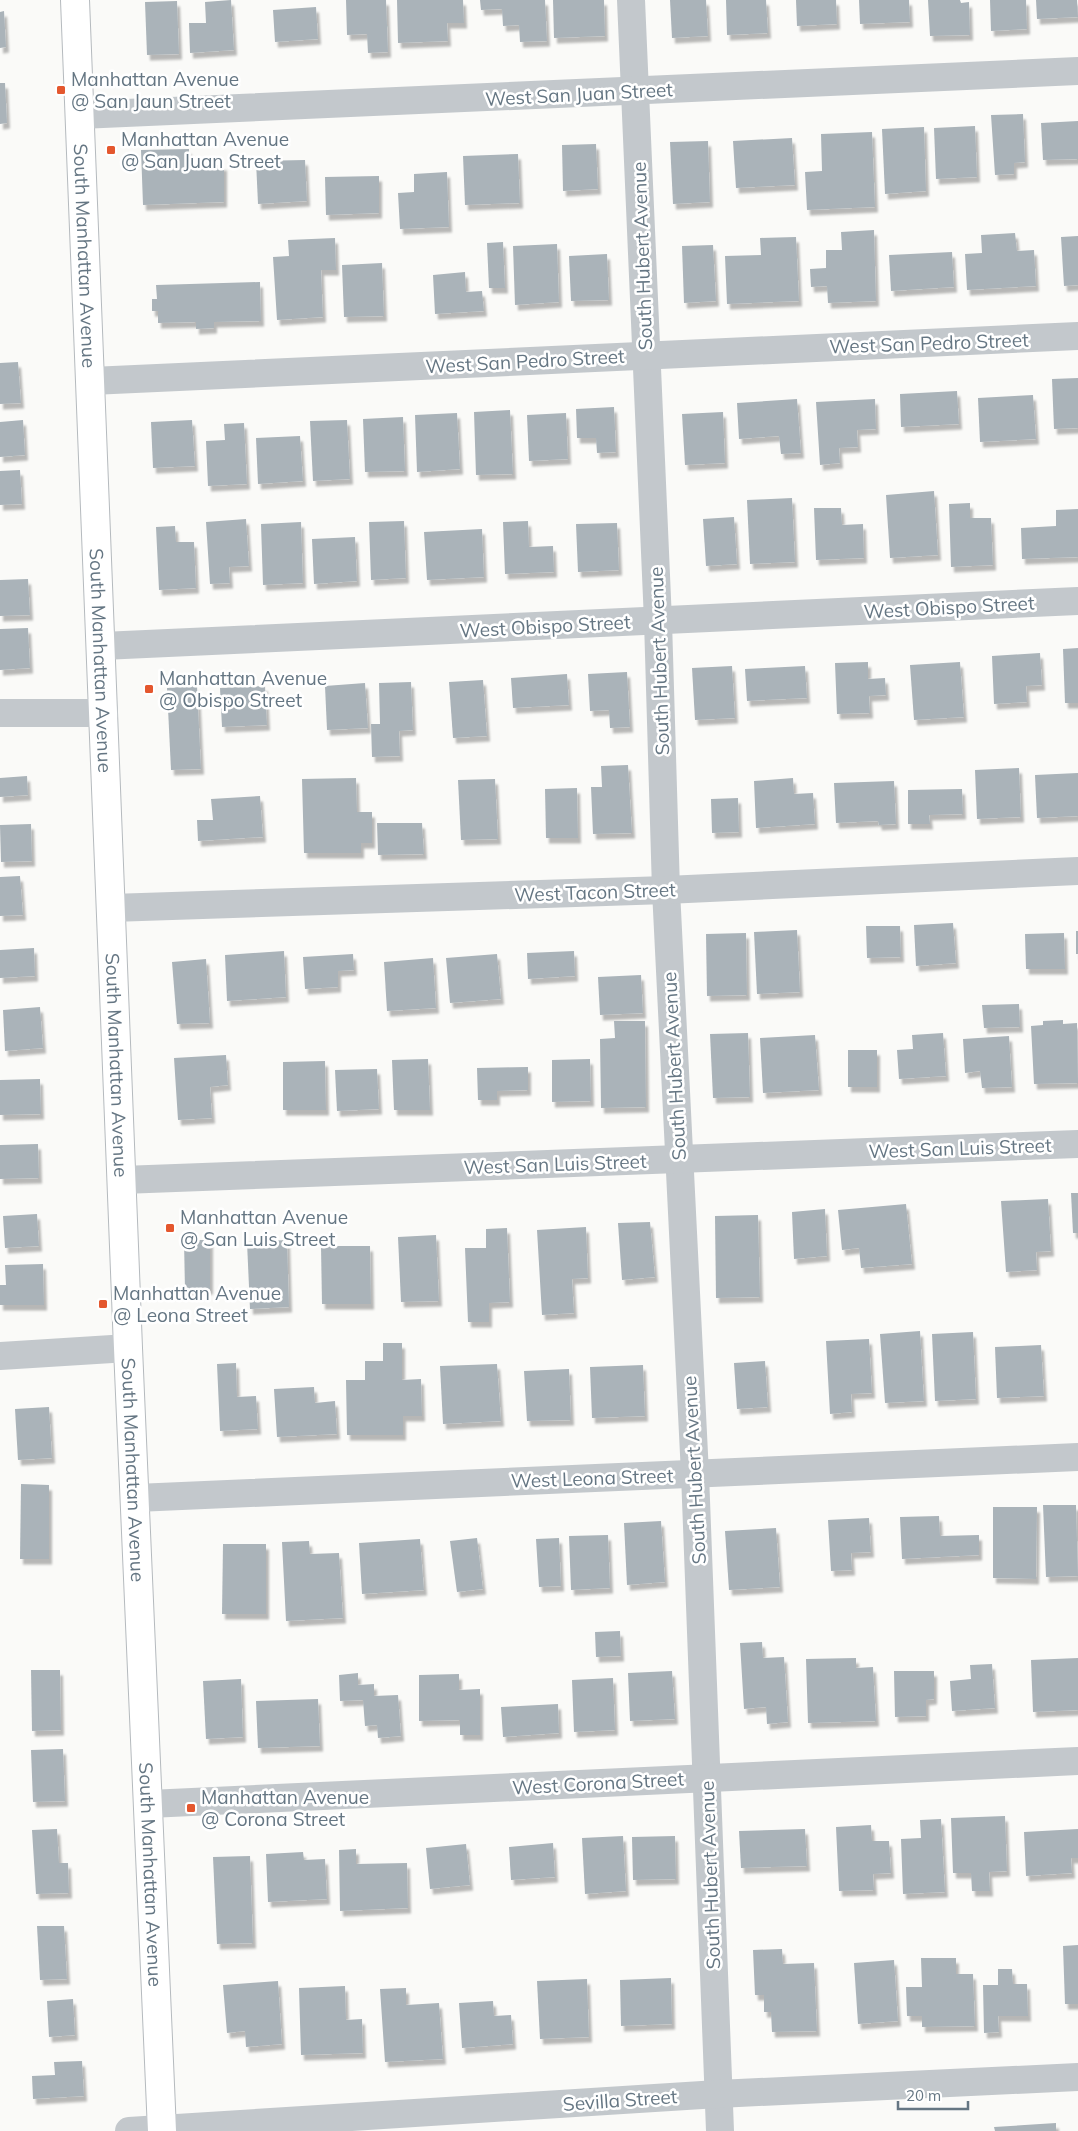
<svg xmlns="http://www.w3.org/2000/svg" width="1078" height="2131" font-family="Mulish,sans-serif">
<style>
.building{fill:#aab3b9;filter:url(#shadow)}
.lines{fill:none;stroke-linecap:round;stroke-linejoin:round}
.major-casing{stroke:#b5babe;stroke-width:30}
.minor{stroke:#c3c8cc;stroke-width:28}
.major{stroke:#fff;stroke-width:28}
.poi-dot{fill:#e4572e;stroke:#fff;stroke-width:2}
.labels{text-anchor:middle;stroke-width:5;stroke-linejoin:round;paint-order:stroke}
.poi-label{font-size:19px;fill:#657683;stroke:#fff;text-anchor:start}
.street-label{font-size:19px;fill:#657683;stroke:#fff}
</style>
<defs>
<filter id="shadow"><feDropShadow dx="3" dy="5.5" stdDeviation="1" flood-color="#0004"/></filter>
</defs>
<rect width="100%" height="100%" fill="#fafaf8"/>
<g class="building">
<polygon points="231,0 234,50 190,53 189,23 206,23 205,2"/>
<polygon points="346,0 386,0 388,52 368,53 367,34 347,35"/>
<polygon points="397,0 463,0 464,23 447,23 448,41 398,43"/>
<polygon points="480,0 545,0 547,41 520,42 519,25 503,26 502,9 481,10"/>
<polygon points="553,0 604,0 605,36 554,38"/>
<polygon points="670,0 706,0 708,36 672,38"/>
<polygon points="726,0 766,0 768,33 727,35"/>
<polygon points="796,0 836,0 837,24 797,26"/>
<polygon points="859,0 909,0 910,22 860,24"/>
<polygon points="928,0 960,0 961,3 969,2 970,35 930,36"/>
<polygon points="990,0 1026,0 1027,29 991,31"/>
<polygon points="1036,0 1077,0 1078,17 1037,19"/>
<polygon points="177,1 179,54 147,55 145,2"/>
<polygon points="316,7 318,39 275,42 273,10"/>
<polygon points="4,11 6,47 0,48 0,12"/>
<polygon points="0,83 5,83 7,123 0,124"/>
<polygon points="1023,114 1025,162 1014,163 1014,174 995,175 991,115"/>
<polygon points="1078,121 1078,159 1043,160 1041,123"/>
<polygon points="975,126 977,177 936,179 934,128"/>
<polygon points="924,127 926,191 885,194 882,129"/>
<polygon points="872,132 875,207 807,210 805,172 822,171 821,134"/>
<polygon points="792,138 795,185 736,188 733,141"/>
<polygon points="708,141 710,202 673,204 670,142"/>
<polygon points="596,144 598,189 563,191 562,145"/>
<polygon points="189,149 189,165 224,165 224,202 143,205 141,150"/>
<polygon points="518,154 520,203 465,205 463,156"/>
<polygon points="305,160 307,201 258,204 256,161"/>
<polygon points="447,172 449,227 400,229 398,193 414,192 414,174"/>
<polygon points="379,176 379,213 326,215 325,177"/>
<polygon points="874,230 876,301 828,303 827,286 811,287 810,269 826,268 826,250 842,250 841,232"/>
<polygon points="1015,233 1017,251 1034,250 1036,286 967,290 965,254 982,253 981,235"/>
<polygon points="1078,236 1078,285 1064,286 1061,237"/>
<polygon points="796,237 799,301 727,304 725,256 761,255 760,238"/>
<polygon points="335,238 336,270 321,270 323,317 277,320 273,257 289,256 288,240"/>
<polygon points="503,242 505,288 489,288 487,243"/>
<polygon points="557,244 559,302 515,305 513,246"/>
<polygon points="713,245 716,301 684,303 682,246"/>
<polygon points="952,252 954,287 891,291 889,255"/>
<polygon points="607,254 609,300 571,301 569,256"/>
<polygon points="382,263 384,316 344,317 342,265"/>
<polygon points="465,272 466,292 482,291 484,311 435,314 433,275"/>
<polygon points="260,282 261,321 214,322 214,328 196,329 196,322 158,323 158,311 152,311 152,299 157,299 156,285"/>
<polygon points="18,362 21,403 0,404 0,363"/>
<polygon points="1078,378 1078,428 1054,429 1052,379"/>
<polygon points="957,391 959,424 901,427 900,394"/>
<polygon points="1033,395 1036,439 980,442 978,398"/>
<polygon points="797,399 801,453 781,454 779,436 739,439 737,403"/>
<polygon points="875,399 876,429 857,430 858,447 839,448 840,463 820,465 816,402"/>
<polygon points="614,407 616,452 597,453 596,438 577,438 576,409"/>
<polygon points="510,410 513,474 476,475 474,412"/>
<polygon points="723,412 725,463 685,465 682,414"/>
<polygon points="457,413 460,469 417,472 415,415"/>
<polygon points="566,413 568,459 529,461 527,415"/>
<polygon points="403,417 405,471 365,472 363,419"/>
<polygon points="23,420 25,455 0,457 0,422"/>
<polygon points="192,420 195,466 153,468 151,422"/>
<polygon points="347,420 350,479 313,481 310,421"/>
<polygon points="244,423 247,484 208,486 206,441 225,440 224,424"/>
<polygon points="300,436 303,481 258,484 256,438"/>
<polygon points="20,470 22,504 0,505 0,471"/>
<polygon points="934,491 938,555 890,558 886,495"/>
<polygon points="792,498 795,562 750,564 747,500"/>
<polygon points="970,503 970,518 991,518 993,565 951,567 949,504"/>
<polygon points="814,508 841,508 842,525 863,524 864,558 816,560"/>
<polygon points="1078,509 1078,557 1022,559 1021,528 1056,526 1056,510"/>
<polygon points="734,517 737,564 706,566 703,519"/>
<polygon points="246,519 249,566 229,567 230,583 210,584 206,522"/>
<polygon points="404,521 406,578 371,580 369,522"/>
<polygon points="528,521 529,547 553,546 554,572 505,574 503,522"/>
<polygon points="301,522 303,583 263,585 261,524"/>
<polygon points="617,523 619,570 578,572 576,524"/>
<polygon points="175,526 176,542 194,542 196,588 159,590 156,527"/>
<polygon points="482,529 484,577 427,580 424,532"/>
<polygon points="355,537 357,581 314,584 312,539"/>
<polygon points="28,579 30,615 0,616 0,580"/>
<polygon points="28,628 30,668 0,670 0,629"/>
<polygon points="1078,648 1078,703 1065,703 1063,649"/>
<polygon points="1040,653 1042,685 1026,686 1027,702 994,704 992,656"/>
<polygon points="868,662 868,679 885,678 886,695 869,696 870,713 837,714 835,663"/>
<polygon points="960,662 964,717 914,720 910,665"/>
<polygon points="732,666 735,718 695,720 692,668"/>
<polygon points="805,666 807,698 747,701 745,669"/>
<polygon points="627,672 630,727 610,728 609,710 590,711 588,674"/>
<polygon points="567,674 569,705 513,708 511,678"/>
<polygon points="483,680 487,736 453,738 449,682"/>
<polygon points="411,682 413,730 399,731 400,756 372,757 371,724 380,724 379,683"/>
<polygon points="365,683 368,728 327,730 325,686"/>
<polygon points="197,686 201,769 171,770 167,688"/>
<polygon points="265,686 267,725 222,727 220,688"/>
<polygon points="628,765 632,833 593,834 591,787 602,787 601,766"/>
<polygon points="1019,768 1021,817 977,819 975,770"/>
<polygon points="1078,773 1078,816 1037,818 1035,775"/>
<polygon points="27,776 28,795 0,797 0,778"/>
<polygon points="356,778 357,812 372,812 372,843 361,843 361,853 304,853 302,779"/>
<polygon points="793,778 794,794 813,793 815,824 756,828 754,781"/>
<polygon points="495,779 498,839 461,840 458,780"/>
<polygon points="894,781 896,824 879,825 878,821 836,823 834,783"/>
<polygon points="577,788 578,838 546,838 545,789"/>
<polygon points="962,789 963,814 929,815 930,824 908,824 908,790"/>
<polygon points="260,796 263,837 198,841 197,820 213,820 211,799"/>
<polygon points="738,798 739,832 712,833 711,799"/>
<polygon points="377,823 422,823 424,854 378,855"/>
<polygon points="31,824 32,861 1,862 0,825"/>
<polygon points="20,876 23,915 0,916 0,877"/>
<polygon points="953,923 956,963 916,966 914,925"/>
<polygon points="866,926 900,926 901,957 867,958"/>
<polygon points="797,930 800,992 757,994 754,932"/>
<rect x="1076" y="931" width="2" height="23"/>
<polygon points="746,933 747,995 707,996 706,934"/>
<polygon points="1064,933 1065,969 1026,969 1025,934"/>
<polygon points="34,948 35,976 0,978 0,950"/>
<polygon points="284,951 286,997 227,1001 225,955"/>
<polygon points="574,951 575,976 528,979 527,953"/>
<polygon points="353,954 354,970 338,971 338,987 305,989 303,957"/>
<polygon points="497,954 501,999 450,1003 446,958"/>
<polygon points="433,958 436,1008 387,1011 384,962"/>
<polygon points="206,959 210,1023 177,1024 172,962"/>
<polygon points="641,975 643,1013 600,1015 598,977"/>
<polygon points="1019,1004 1020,1027 984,1028 982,1005"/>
<polygon points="40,1007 43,1048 5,1051 3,1010"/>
<polygon points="1063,1020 1063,1024 1077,1023 1078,1083 1034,1084 1031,1026 1043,1025 1043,1021"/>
<polygon points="614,1021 645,1021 646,1107 601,1108 600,1039 615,1038"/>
<polygon points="748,1033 750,1097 713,1098 710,1034"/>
<polygon points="943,1033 946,1076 899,1079 897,1050 913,1049 912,1035"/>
<polygon points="815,1035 819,1090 763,1093 760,1038"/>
<polygon points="1009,1036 1012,1087 982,1088 980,1071 965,1073 963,1039"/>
<rect x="848" y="1050" width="29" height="37"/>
<polygon points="226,1055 228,1085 210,1087 212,1118 178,1120 174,1058"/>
<polygon points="428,1059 430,1110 394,1110 392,1060"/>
<polygon points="590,1059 591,1101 552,1102 552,1060"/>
<polygon points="325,1061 326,1110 283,1110 283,1062"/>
<polygon points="528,1067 528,1090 497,1091 497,1100 478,1100 477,1068"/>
<polygon points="377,1069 379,1109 337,1111 335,1070"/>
<polygon points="40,1079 41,1114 0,1115 0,1080"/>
<polygon points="38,1144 39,1178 0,1179 0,1145"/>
<polygon points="1071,1193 1078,1193 1078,1233 1073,1233"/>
<polygon points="1048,1199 1051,1251 1036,1252 1037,1270 1006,1272 1001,1201"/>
<polygon points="906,1204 912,1264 861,1268 859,1248 842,1250 838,1210"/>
<polygon points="825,1209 827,1256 794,1259 792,1212"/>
<polygon points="37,1214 39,1246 5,1248 3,1216"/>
<polygon points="758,1215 760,1297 716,1298 715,1216"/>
<polygon points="650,1222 655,1277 622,1280 618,1223"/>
<polygon points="586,1227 588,1278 572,1279 574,1313 542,1315 537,1230"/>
<polygon points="507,1228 510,1302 489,1303 489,1322 468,1322 465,1248 486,1248 486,1229"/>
<polygon points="436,1235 439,1301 401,1302 398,1237"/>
<polygon points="184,1240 210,1240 210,1289 185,1290"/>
<polygon points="287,1240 289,1307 250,1309 247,1242"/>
<polygon points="321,1246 370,1246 371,1304 322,1304"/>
<polygon points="43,1264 44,1305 0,1305 0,1285 6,1285 5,1265"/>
<polygon points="920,1331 924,1401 885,1403 880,1334"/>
<polygon points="973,1332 976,1399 935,1401 932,1334"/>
<polygon points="869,1339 872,1393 851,1394 852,1412 830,1414 826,1341"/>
<polygon points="383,1343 402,1343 402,1380 421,1379 422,1416 403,1416 403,1435 347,1435 346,1380 365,1380 365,1361 383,1361"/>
<polygon points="1041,1345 1044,1396 997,1398 995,1347"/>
<polygon points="765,1361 768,1407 737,1409 734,1363"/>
<polygon points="236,1363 237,1397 256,1396 258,1429 220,1431 217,1364"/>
<polygon points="497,1364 501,1421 443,1424 440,1366"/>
<polygon points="643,1365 645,1416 592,1418 590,1367"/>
<polygon points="569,1369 571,1420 527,1421 524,1371"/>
<polygon points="314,1387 315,1403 335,1401 337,1434 277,1437 274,1389"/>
<polygon points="49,1407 52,1458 18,1460 15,1409"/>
<polygon points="21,1484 49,1485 49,1559 20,1559"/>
<polygon points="1043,1505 1076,1505 1078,1576 1046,1577"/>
<polygon points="993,1507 1037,1507 1036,1579 993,1578"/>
<polygon points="939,1516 940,1536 979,1535 979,1555 902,1559 900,1517"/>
<polygon points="869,1518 871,1552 851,1553 852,1570 831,1571 828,1520"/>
<polygon points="661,1521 665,1582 627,1585 624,1523"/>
<polygon points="776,1528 780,1587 729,1590 725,1531"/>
<polygon points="608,1535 610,1588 571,1590 569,1536"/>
<polygon points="477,1538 483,1589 457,1592 450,1541"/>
<polygon points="559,1538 561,1586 539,1587 536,1539"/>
<polygon points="420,1539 424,1590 362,1594 359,1543"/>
<polygon points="309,1541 310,1554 339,1553 343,1618 286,1621 282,1542"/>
<polygon points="223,1544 266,1544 266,1614 222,1614"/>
<polygon points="620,1631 621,1656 596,1657 595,1632"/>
<polygon points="762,1642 763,1658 784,1657 788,1722 767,1724 766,1707 744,1709 740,1643"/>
<polygon points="856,1658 856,1668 873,1667 876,1721 808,1723 806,1659"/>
<polygon points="1078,1658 1078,1710 1033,1712 1031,1660"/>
<polygon points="992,1664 995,1708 952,1711 950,1681 971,1679 970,1665"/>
<polygon points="31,1670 60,1670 61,1730 32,1731"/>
<polygon points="672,1671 675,1719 630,1721 628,1673"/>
<polygon points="894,1671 934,1671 934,1699 926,1700 926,1716 895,1717"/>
<polygon points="358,1673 358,1685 374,1684 374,1696 398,1695 401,1736 378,1738 377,1725 365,1726 363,1700 340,1701 339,1675"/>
<polygon points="459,1674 459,1690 480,1689 480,1735 460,1735 460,1720 419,1721 419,1675"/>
<polygon points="613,1678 615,1730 574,1732 572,1680"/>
<polygon points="241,1679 243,1737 206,1739 203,1681"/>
<polygon points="318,1699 320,1746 258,1748 256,1701"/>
<polygon points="558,1704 559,1733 503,1737 501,1707"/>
<polygon points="63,1749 65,1801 33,1802 31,1750"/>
<polygon points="1005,1816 1007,1871 989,1872 990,1891 972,1891 971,1873 953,1873 951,1818"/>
<polygon points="941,1819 945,1892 903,1894 901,1839 921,1838 920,1820"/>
<polygon points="871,1825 872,1841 889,1841 891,1873 873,1874 874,1890 839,1891 836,1827"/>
<polygon points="57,1829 59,1863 68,1863 69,1893 36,1894 32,1830"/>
<polygon points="805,1829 807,1866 741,1868 739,1831"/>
<polygon points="1078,1829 1078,1858 1071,1858 1072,1873 1026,1876 1024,1832"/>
<polygon points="623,1836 626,1891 585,1894 582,1838"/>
<polygon points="675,1836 676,1879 633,1880 632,1837"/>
<polygon points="553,1843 555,1877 511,1880 509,1847"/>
<polygon points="466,1844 470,1885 430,1889 426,1848"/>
<polygon points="356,1849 356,1864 407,1863 408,1908 340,1911 339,1850"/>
<polygon points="303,1852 304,1860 325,1859 327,1899 268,1902 266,1854"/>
<polygon points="250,1856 253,1943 217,1944 213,1857"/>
<polygon points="37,1926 64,1926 67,1979 40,1980"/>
<polygon points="1078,1945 1078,2004 1065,2004 1063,1946"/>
<polygon points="782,1949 783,1964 814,1963 817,2031 772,2032 771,2012 764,2012 764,1995 755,1995 753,1950"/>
<polygon points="921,1958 956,1958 956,1974 973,1974 975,2026 922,2027 922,2016 907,2016 906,1987 922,1987"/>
<polygon points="894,1960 898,2021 858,2024 854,1963"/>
<polygon points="998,1969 1012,1969 1013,1984 1027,1984 1028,2016 998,2016 999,2032 984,2033 983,1985 998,1985"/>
<polygon points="671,1978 672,2024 621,2026 620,1980"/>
<polygon points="587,1979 589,2037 540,2039 537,1981"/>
<polygon points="278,1981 282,2044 246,2047 245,2031 227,2033 223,1985"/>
<polygon points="345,1986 346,2020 362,2019 363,2053 301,2055 299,1988"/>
<polygon points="406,1988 406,2005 439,2003 443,2059 385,2062 380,1989"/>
<polygon points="73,1999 75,2035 49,2037 47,2001"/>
<polygon points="493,2001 494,2016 511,2015 513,2044 462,2048 459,2003"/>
<polygon points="82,2061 84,2096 33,2099 32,2076 55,2075 54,2062"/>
<polygon points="1056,2123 1056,2131 995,2131 994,2127"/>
</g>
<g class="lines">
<defs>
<g id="major">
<path id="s1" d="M75,0l53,1348 34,783"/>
</g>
</defs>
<use href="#major" class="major-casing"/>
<g class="minor">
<polyline points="631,0 658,621 666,890 695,1474 720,2131"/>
<polyline points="80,115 1078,71"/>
<polyline points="91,381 1078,336"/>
<polyline points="102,646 1078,601"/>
<polyline points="0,713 104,713"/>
<polyline points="111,908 666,890 1078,871"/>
<polyline points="122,1180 1078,1144"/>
<polyline points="0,1356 128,1348"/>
<polyline points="136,1498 1078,1457"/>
<polyline points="149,1804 1078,1761"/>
<polyline points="129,2131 718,2094 1078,2077"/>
</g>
<use href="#major" class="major"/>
</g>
<g class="poi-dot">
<rect x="56" y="85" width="10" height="10" rx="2.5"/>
<rect x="106" y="145" width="10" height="10" rx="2.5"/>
<rect x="144" y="684" width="10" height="10" rx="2.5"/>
<rect x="165" y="1223" width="10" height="10" rx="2.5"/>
<rect x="98" y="1299" width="10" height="10" rx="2.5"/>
<rect x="186" y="1803" width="10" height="10" rx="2.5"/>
</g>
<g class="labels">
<g class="poi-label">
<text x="71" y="86">Manhattan Avenue<tspan x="71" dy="22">@ San Jaun Street</tspan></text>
<text x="121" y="146">Manhattan Avenue<tspan x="121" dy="22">@ San Juan Street</tspan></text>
<text x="159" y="685">Manhattan Avenue<tspan x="159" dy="22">@ Obispo Street</tspan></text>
<text x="180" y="1224">Manhattan Avenue<tspan x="180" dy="22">@ San Luis Street</tspan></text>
<text x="113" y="1300">Manhattan Avenue<tspan x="113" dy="22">@ Leona Street</tspan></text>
<text x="201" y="1804">Manhattan Avenue<tspan x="201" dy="22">@ Corona Street</tspan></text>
</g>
<g class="street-label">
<text transform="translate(579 94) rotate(-3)" y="7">West San Juan Street</text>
<text dy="7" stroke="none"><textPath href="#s1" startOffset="256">South Manhattan Avenue</textPath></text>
<text transform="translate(642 256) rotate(-92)" y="7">South Hubert Avenue</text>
<text transform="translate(929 343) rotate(-2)" y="7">West San Pedro Street</text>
<text transform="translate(525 361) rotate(-3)" y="7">West San Pedro Street</text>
<text transform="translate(949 607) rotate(-3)" y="7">West Obispo Street</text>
<text transform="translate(545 626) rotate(-3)" y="7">West Obispo Street</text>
<text dy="7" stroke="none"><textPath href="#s1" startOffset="661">South Manhattan Avenue</textPath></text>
<text transform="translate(659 661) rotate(-92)" y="7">South Hubert Avenue</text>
<text transform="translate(595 892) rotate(-2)" y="7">West Tacon Street</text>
<text dy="7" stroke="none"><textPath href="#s1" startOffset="1066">South Manhattan Avenue</textPath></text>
<text transform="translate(674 1066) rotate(-93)" y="7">South Hubert Avenue</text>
<text transform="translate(960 1148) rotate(-2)" y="7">West San Luis Street</text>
<text transform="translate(555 1164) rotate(-2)" y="7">West San Luis Street</text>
<text dy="7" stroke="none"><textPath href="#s1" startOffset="1471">South Manhattan Avenue</textPath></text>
<text transform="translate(694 1470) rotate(-93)" y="7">South Hubert Avenue</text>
<text transform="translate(592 1478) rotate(-2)" y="7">West Leona Street</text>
<text transform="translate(598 1783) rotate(-3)" y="7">West Corona Street</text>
<text dy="7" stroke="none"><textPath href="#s1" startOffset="1876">South Manhattan Avenue</textPath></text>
<text transform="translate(710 1875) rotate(-92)" y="7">South Hubert Avenue</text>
<text transform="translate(620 2100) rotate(-4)" y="7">Sevilla Street</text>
</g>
</g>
<path d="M898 2101v8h70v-8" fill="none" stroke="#657683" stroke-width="2.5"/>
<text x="906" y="2101" font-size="15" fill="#657683" stroke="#ffffff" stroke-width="4" paint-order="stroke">20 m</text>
</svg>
